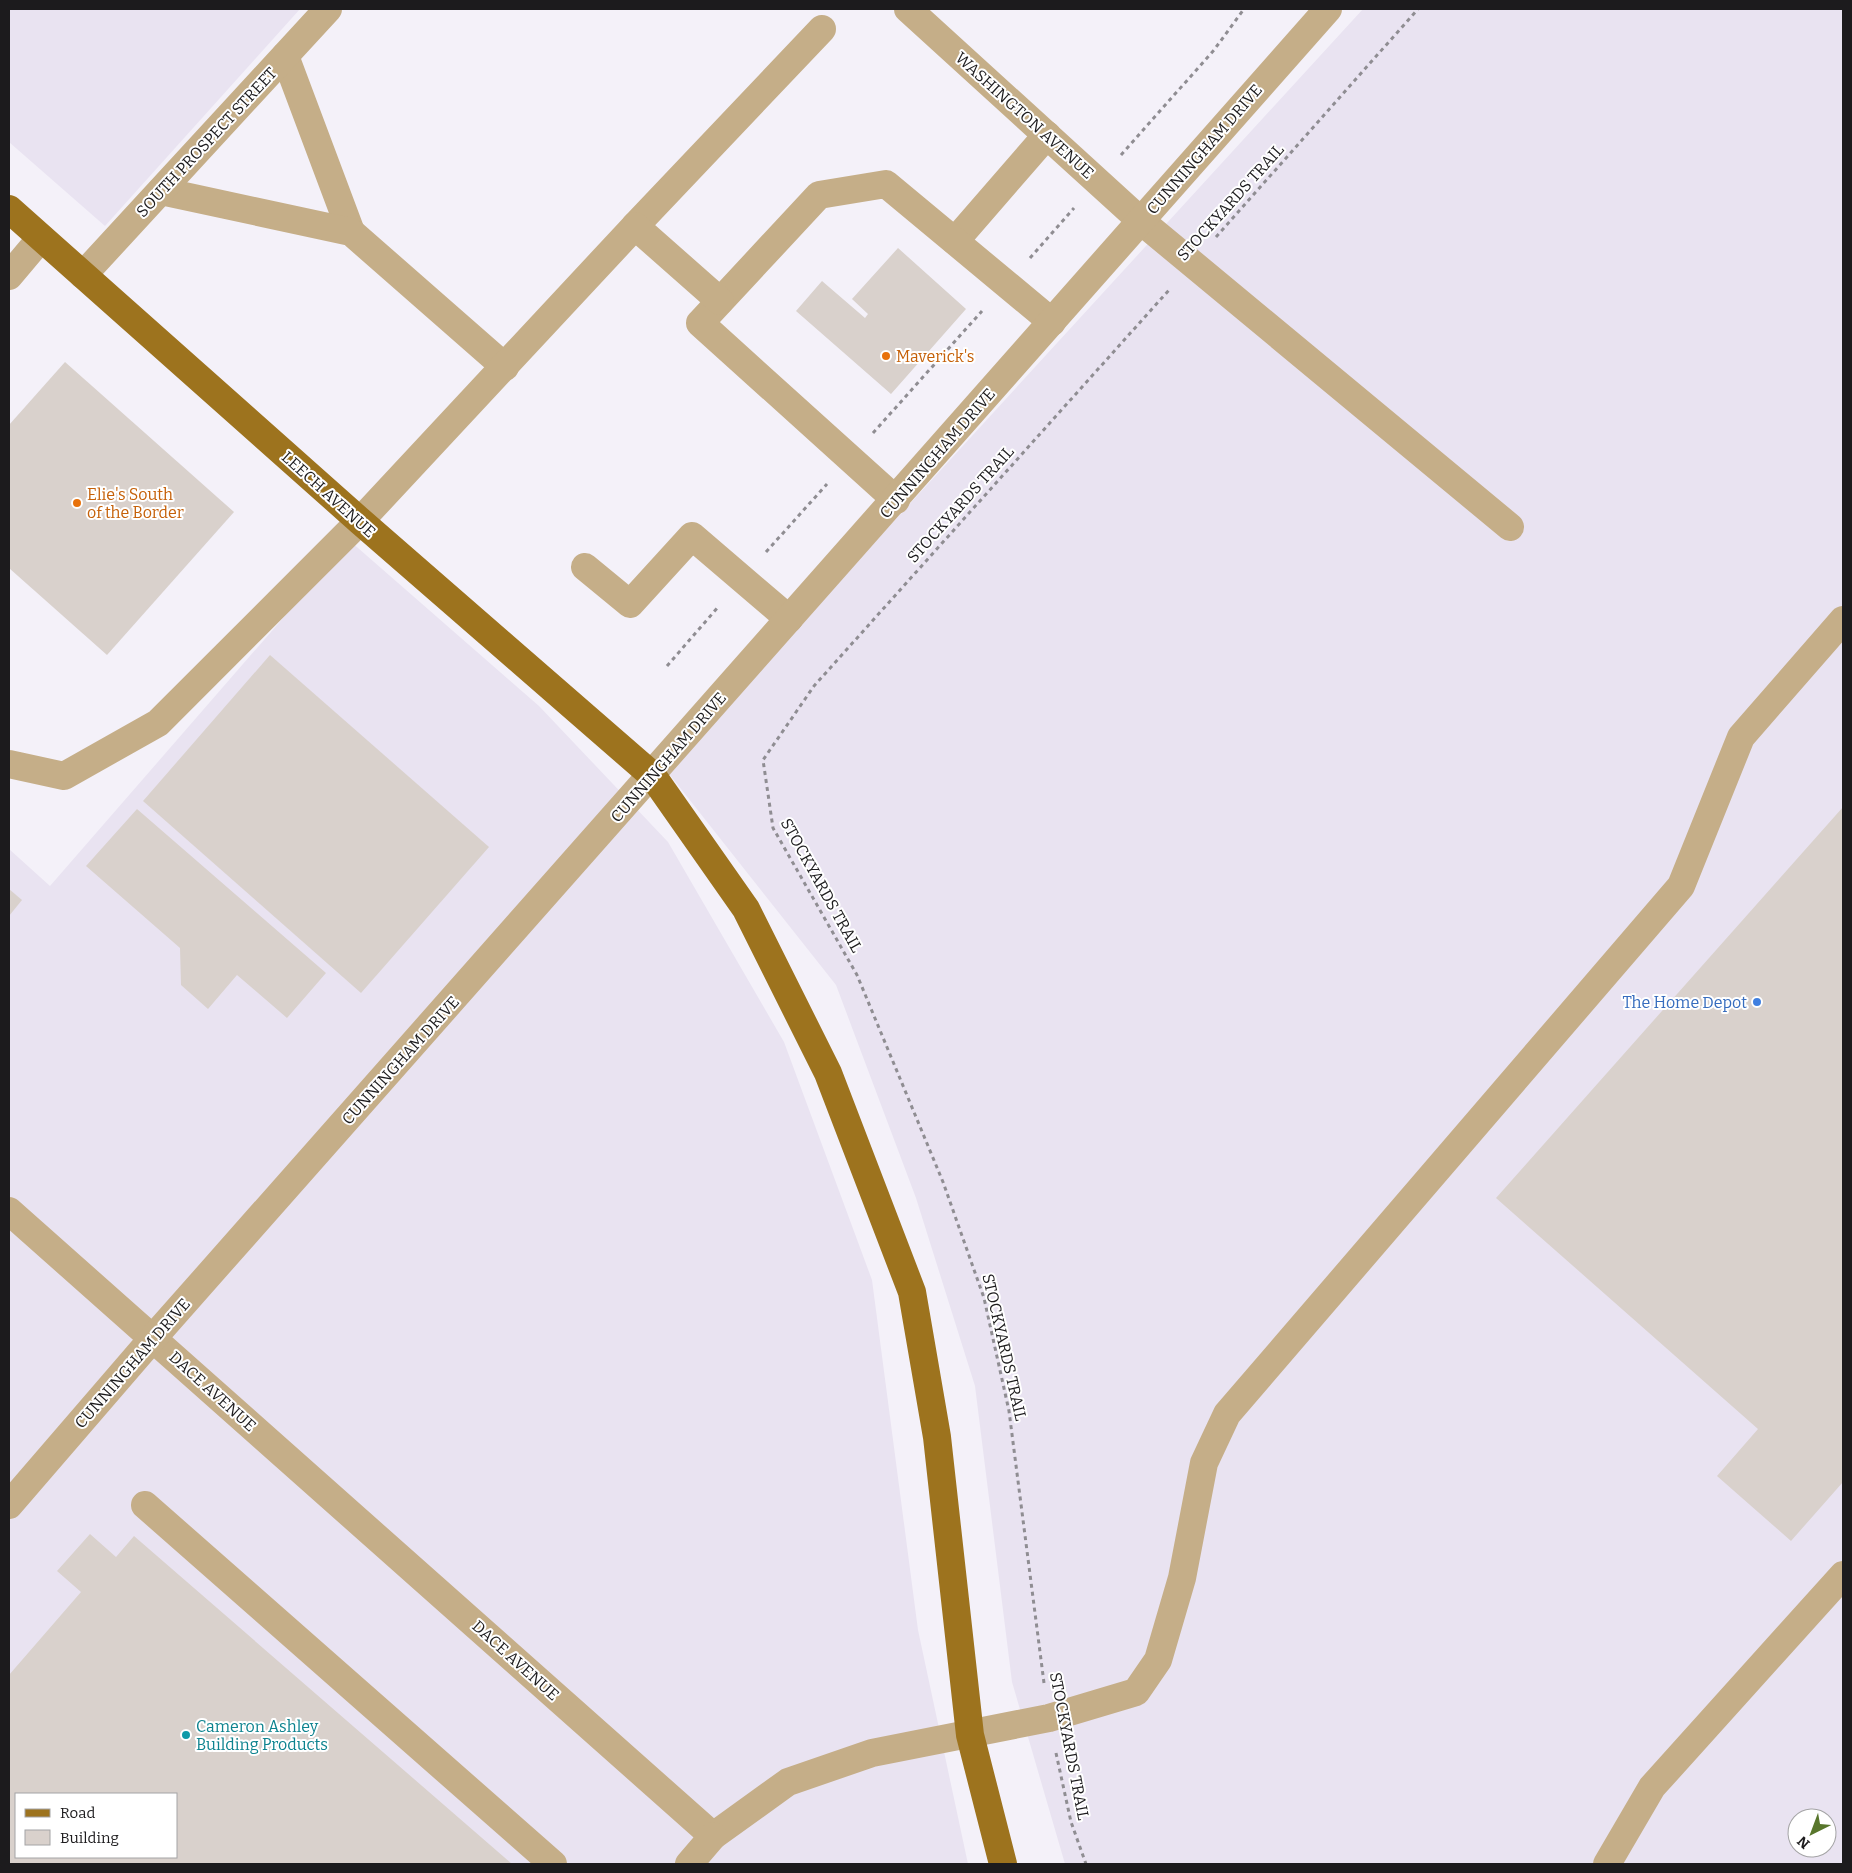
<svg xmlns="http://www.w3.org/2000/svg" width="1852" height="1873" font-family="Bitter,serif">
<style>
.built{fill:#e9e3f1;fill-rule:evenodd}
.building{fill:#d9d1cc;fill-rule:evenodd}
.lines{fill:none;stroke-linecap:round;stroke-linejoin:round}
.path{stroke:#8f8d92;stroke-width:3;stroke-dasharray:4 4;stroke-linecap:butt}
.minor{stroke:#c5ae88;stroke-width:28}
.major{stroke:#9d731e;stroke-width:28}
.food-dot{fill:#e8710a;stroke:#fff;stroke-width:2}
.shop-dot{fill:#3f7fe0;stroke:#fff;stroke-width:2}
.culture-dot{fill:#0f9aa8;stroke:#fff;stroke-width:2}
.labels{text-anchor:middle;stroke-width:4;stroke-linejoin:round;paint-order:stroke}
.street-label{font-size:16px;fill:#1c1b1d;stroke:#fff}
.food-label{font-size:16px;fill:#c56008;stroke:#fff;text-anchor:start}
.shop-label{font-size:16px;fill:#366cbe;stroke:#fff;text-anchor:end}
.culture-label{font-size:16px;fill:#0d838f;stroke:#fff;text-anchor:start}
</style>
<rect width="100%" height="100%" fill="#f4f1f9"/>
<g class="built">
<polygon points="9,9 300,9 105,226 9,142"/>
<path d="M1363,9h480v1855h-778l-53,-182 -37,-296 -59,-188 -80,-213 -170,-215zM1797,1818h30v30h-30z"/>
<path d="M350,541l189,165 129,136 116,200 88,238 46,350 50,234h-959v-1015l41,37zM16,1794h160v63h-160z"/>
</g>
<g class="building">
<polygon points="898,248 966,309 891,394 796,311 822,281 865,318 868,314 852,299"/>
<polygon points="65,362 234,512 107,655 9,568 9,425"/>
<polygon points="270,655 489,847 361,993 143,801"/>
<polygon points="1843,807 1843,1482 1791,1541 1717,1476 1758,1429 1496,1198"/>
<polygon points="137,809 326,973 287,1018 237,975 208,1009 181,985 180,948 86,866"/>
<polygon points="9,889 22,900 9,916"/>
<path d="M90,1534l26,23 18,-21 378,328h-503v-189l72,-83 -24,-21zM16,1794h160v63h-160z"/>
</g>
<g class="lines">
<g class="path">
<polyline points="1121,155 1214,50 1244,9"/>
<polyline points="1216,237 1418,9"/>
<polyline points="1030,258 1074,208"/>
<polyline points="873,433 982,311"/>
<polyline points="766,552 827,484"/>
<polyline points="667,666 719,606"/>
<polyline points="1044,1683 1009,1411 984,1298 943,1182 857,975 773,828 763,760 814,686 1169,290"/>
<polyline points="1056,1753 1071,1822 1086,1864"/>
</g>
<g class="minor">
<polyline points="908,9 1141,221 1510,527"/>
<polyline points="285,56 351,232"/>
<polyline points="161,191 351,232 505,367"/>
<polyline points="635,226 822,29"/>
<polyline points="955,241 1047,135"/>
<polyline points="83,275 328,9"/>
<polyline points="9,276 41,238"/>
<polyline points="896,500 700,323 819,195 886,184 1052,322"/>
<polyline points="585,567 630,604 692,536 789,619"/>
<polyline points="9,764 64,776 158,723 360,521 635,226 720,301"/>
<polyline points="9,1211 713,1836 788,1782 872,1753 1049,1718 1136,1692 1158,1660 1182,1578 1204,1463 1227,1414 1681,886 1741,737 1843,620"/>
<polyline points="9,1505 153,1338 1328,9"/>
<polyline points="145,1505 553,1864"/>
<polyline points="689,1864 713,1836"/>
<polyline points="1607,1864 1652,1787 1843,1575"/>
</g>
<polyline class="major" points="9,209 360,521 652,775 746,909 828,1073 912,1292 937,1437 970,1735 1003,1864"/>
</g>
<g class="food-dot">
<circle cx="886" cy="356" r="5"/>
<circle cx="77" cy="503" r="5"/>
</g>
<circle class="shop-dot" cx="1757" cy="1002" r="5"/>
<circle class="culture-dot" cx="186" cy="1735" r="5"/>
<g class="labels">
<g class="street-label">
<text transform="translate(1025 115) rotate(42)" y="6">WASHINGTON AVENUE</text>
<text transform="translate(206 142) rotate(-47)" y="6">SOUTH PROSPECT STREET</text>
<text transform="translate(1204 149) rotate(-49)" y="6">CUNNINGHAM DRIVE</text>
<text transform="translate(1230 202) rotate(-48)" y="6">STOCKYARDS TRAIL</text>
<text transform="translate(937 453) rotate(-49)" y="6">CUNNINGHAM DRIVE</text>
<text transform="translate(329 494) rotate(42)" y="6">LEECH AVENUE</text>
<text transform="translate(960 504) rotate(-48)" y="6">STOCKYARDS TRAIL</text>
<text transform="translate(668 757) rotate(-49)" y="6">CUNNINGHAM DRIVE</text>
<text transform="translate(822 885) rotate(61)" y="6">STOCKYARDS TRAIL</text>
<text transform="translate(400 1060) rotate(-48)" y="6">CUNNINGHAM DRIVE</text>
<text transform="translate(1005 1347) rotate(77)" y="6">STOCKYARDS TRAIL</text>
<text transform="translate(132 1363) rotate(-49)" y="6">CUNNINGHAM DRIVE</text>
<text transform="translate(213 1391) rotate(42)" y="6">DACE AVENUE</text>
<text transform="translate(516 1660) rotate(42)" y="6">DACE AVENUE</text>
<text transform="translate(1070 1746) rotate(79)" y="6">STOCKYARDS TRAIL</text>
</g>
<g class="food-label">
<text x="896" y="362">Maverick's</text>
<text x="87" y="500">Elie's South<tspan x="87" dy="18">of the Border</tspan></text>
</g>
<g class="shop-label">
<text x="1747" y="1008">The Home Depot</text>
</g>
<g class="culture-label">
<text x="196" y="1732">Cameron Ashley<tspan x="196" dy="18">Building Products</tspan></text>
</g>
</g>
<rect width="1852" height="1873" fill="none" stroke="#1c1b1d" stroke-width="20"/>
<rect x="15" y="1793" width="162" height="65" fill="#ffffff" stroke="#a4a4a5"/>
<rect x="25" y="1809" width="25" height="8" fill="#9d731e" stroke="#a4a4a5"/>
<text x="60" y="1818" font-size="15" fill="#1c1b1d">Road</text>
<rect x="25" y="1830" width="25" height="15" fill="#d9d1cc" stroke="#a4a4a5"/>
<text x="60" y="1843" font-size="15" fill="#1c1b1d">Building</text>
<g transform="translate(1812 1833) rotate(222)"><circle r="24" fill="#ffffff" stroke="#a4a4a5"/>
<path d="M0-4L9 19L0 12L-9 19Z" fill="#58762c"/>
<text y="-8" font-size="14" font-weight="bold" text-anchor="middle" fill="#1c1b1d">N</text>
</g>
</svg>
